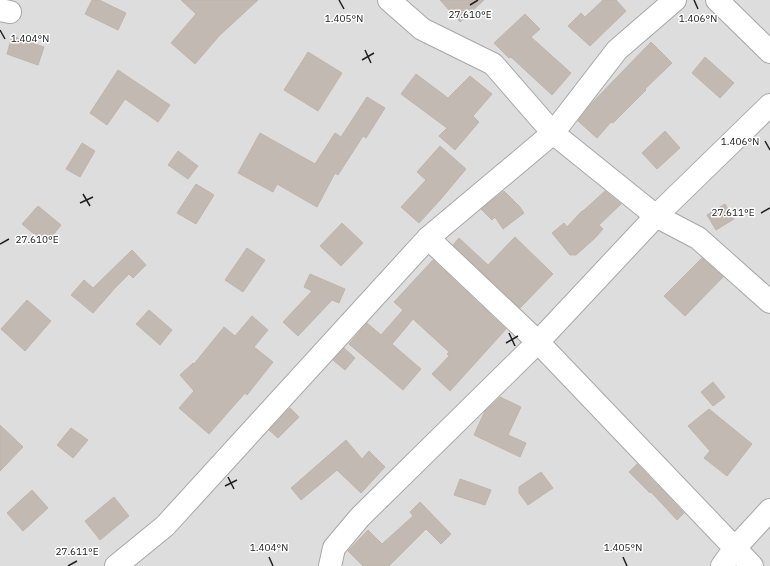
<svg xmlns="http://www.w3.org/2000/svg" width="770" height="566" font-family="'IBM Plex Sans',sans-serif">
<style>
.residential{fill:#dedddd}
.building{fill:#c1b9b2;stroke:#c2b4a9}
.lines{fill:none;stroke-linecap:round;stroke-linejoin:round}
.minor-casing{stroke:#a7a7a7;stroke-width:24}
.minor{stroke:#fff;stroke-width:22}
.ticks{fill:none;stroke:#202020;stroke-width:1.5}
.ticks-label{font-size:10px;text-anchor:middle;fill:#202020;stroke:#fff;stroke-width:3;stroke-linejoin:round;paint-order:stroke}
</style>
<rect width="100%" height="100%" fill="#f0ede6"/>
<rect class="residential" x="0" y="0" width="770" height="566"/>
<g class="building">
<polygon points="92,0 99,0 126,13 118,30 85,14"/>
<polygon points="181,0 258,0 219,36 195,64 171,43 196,14"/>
<polygon points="440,0 484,0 460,22"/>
<polygon points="603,0 616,0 626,11 590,46 568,26 581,13 585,17"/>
<polygon points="525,14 540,29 531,37 571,73 552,95 511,57 509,58 494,43"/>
<polygon points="12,36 44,47 38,65 7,54"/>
<polygon points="651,42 672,63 645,89 646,90 613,123 611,122 597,138 578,121 591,104"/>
<polygon points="308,52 342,73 318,111 284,90"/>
<polygon points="705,57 734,83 720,98 692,73"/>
<polygon points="118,70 170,105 158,122 125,99 107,125 90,113"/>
<polygon points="416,74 448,98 470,76 492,94 473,116 479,122 455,150 439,136 447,128 401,94"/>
<polygon points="367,97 385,108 366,138 363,136 338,175 335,173 317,207 277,184 273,192 238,173 260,133 315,164 335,133 341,137"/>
<polygon points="665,131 680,148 657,169 642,153"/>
<polygon points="82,143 95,151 80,177 66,169"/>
<polygon points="440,146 466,169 440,200 419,223 401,207 426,180 417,172"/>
<polygon points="178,151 198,166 188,179 168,165"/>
<polygon points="196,184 214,195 196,224 177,213"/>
<polygon points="504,191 520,207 524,213 503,229 495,217 492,220 481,209"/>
<polygon points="605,191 621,204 599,225 603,229 595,238 576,255 570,255 552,233 564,223 567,227 582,211 583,211"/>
<polygon points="725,204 734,219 716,230 707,215"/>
<polygon points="38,206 61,225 46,244 22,224"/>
<polygon points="342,223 363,243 341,266 320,246"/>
<polygon points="515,237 553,274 520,308 453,245 459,238 488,265"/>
<polygon points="247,248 265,260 243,292 225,280"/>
<polygon points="132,250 146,265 133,278 129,274 115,288 93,313 71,295 84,280 93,288"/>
<polygon points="702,258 723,277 685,316 664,296"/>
<polygon points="433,260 506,329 450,391 432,374 449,356 447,354 449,352 413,319 392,344 421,369 403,390 349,344 367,323 381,335 403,310 394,302"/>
<polygon points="310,274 345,289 339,303 332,300 298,336 283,322 312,291 304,287"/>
<polygon points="27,300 51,321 25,351 1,329"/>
<polygon points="149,310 172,330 160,345 136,324"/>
<polygon points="252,316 268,330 254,347 273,362 247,395 245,393 209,434 179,408 194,391 180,375 193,363 194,364 224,327 235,336"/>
<polygon points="344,348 355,358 345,370 333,360"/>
<polygon points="713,382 725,397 713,406 701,392"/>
<polygon points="500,397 521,407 508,435 526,443 520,457 474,435 485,411"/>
<polygon points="290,408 299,417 278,438 269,430"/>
<polygon points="709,409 752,444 727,476 704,458 710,451 688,426"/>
<polygon points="0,425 23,447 0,471"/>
<polygon points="71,428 88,440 73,458 57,445"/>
<polygon points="346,440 362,459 369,451 385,467 361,493 337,470 301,500 291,488"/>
<polygon points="637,464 684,513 677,520 651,492 650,493 629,472"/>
<polygon points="541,472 553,488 528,505 519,493 519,487"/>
<polygon points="460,479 491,490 485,505 454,495"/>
<polygon points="32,490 48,508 23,531 7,513"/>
<polygon points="114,497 129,516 100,540 85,521"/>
<polygon points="420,502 451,534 441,544 426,529 389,566 363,566 348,551 368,530 382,544 413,516 410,512"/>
</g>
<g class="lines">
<defs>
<g id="minor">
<polyline points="389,0 422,29 493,64 553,133 656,216 698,238 770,302"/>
<polyline points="717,0 770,52"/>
<polyline points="0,10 10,12"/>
<polyline points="428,238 538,342 752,566"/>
<polyline points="116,566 165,526 428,238 553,133 617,50 675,0"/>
<polyline points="330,566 334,548 360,517 538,342 656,216 770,105"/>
<polyline points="722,566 735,548 770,510"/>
</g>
</defs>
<use href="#minor" class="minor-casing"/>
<use href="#minor" class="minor"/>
</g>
<path class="ticks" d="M339,0l5,9M694,0l4,9M470,5l8,-5M0,30l5,9M365,50l6,13M362,60l12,-7M765,141l5,9M83,194l7,12M80,203l13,-6M761,213l9,-5M0,244l9,-5M509,333l6,13M506,343l12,-7M228,477l6,12M225,486l12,-6M269,557l4,9M623,557l4,9M68,566l9,-5"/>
<g class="ticks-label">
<text x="470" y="18">27.610°E</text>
<text x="344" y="22">1.405°N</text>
<text x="698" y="22">1.406°N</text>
<text x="30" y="42">1.404°N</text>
<text x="740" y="145">1.406°N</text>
<text x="733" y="216">27.611°E</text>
<text x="37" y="243">27.610°E</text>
<text x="269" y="551">1.404°N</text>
<text x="623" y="551">1.405°N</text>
<text x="77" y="555">27.611°E</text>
</g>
</svg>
